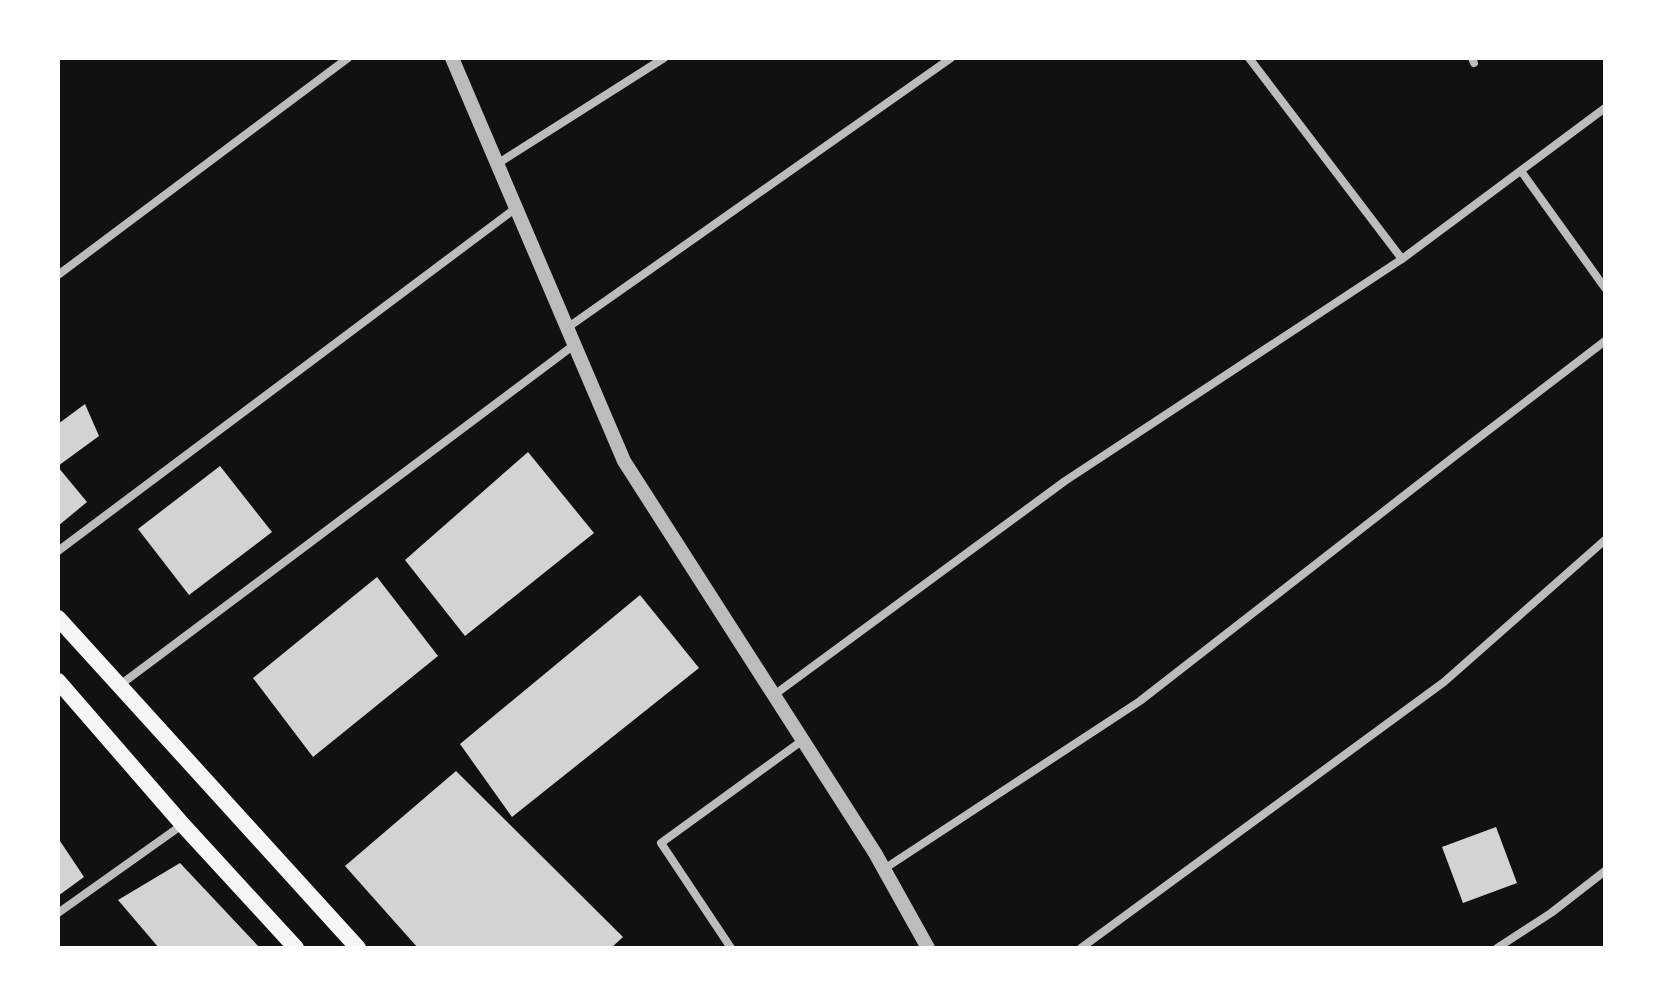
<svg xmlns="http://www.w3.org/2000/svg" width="1663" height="1006" font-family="'Varela Round',sans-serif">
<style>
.building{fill:#d3d3d3}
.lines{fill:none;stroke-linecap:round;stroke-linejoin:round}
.minor{stroke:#bcbcbc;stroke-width:8}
.tertiary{stroke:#bcbcbc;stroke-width:14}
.secondary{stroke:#f5f5f5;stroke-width:16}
</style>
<rect width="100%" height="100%" fill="#111"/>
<g class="building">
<polygon points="85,404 99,436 58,466 58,424"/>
<polygon points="528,452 594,533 465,636 405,560"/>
<polygon points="220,466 272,532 189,595 138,529"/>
<polygon points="58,467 87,502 58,526"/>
<polygon points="377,577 438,656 313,757 253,678"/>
<polygon points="640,595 699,668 512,817 460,744"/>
<polygon points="456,771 623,937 611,948 418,948 345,866"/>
<polygon points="1496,827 1517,883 1463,903 1442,847"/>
<polygon points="58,838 84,877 58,896"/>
<polygon points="180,863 260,948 159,948 118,900"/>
</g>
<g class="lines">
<g class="minor">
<polyline points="1249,58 1402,259"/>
<polyline points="1472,58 1474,63"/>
<polyline points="497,164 664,58"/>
<polyline points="1521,171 1605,288"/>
<polyline points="58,275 348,58"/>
<polyline points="567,328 951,58"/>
<polyline points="58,551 516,208"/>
<polyline points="120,685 574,345"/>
<polyline points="774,695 1065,481 1402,259 1605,108"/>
<polyline points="884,869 1140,701 1460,452 1605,341"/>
<polyline points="58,913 182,825"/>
<polyline points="731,948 661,843 803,740"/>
<polyline points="1081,948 1444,682 1605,540"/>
<polyline points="1497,948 1551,913 1605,871"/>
</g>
<polyline class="tertiary" points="452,58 624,461 875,853 928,948"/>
<g class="secondary">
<polyline points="58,618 358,948"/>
<polyline points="58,681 183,825 296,948"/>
</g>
</g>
<rect width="1663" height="1006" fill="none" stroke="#ffffff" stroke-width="120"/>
</svg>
